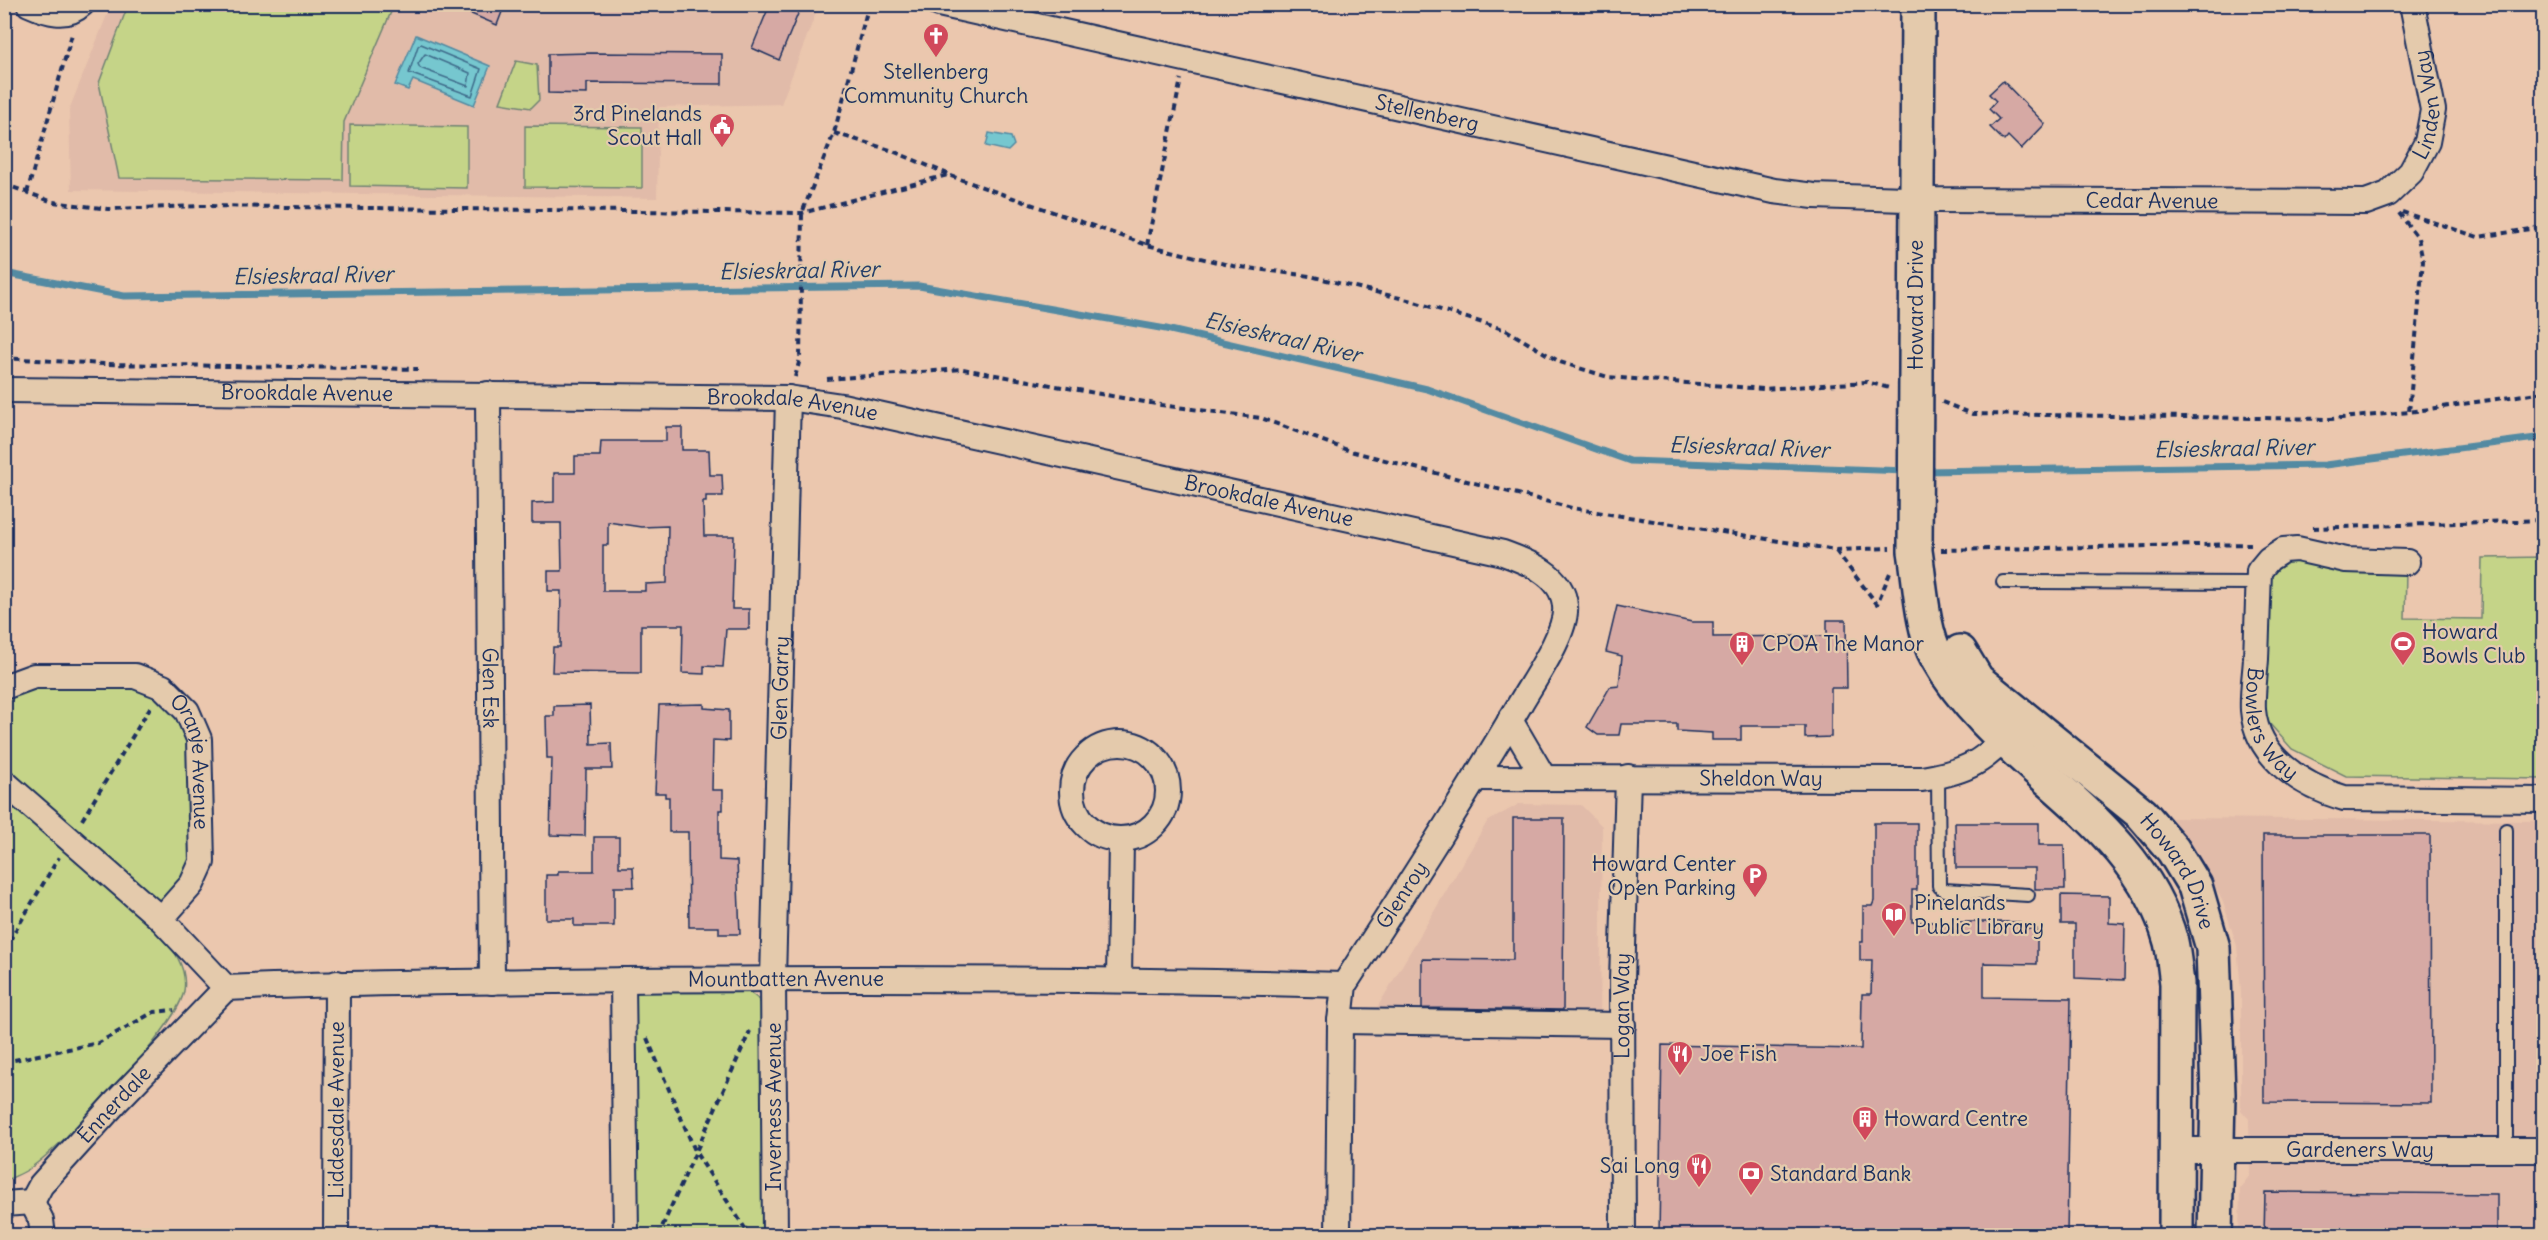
<svg xmlns="http://www.w3.org/2000/svg" width="2548" height="1240" font-family="Delius,sans-serif">
<style>
.built{fill:#e1bba9}
.green{fill:#c5d488;stroke:#708273;stroke-width:1.5}
.water{fill:#76c7cf;stroke:#528aa2;stroke-width:1.5}
.lines{fill:none;stroke-linecap:round;stroke-linejoin:round}
.shore{stroke:#3f6c8b;stroke-width:1.5}
.stream{stroke:#528aa2;stroke-width:7}
.building{fill:#d6a9a4;stroke:#1b2f5e;stroke-width:1.5;fill-rule:evenodd}
.lane-casing{stroke:#1b2f5e;stroke-width:16}
.street-casing{stroke:#1b2f5e;stroke-width:28}
.secondary-casing{stroke:#1b2f5e;stroke-width:38}
.path{stroke:#1b2f5e;stroke-width:4;stroke-dasharray:6 4.5;stroke-linecap:butt}
.lane{stroke:#e4caac;stroke-width:12}
.street{stroke:#e4caac;stroke-width:24}
.secondary{stroke:#e4caac;stroke-width:33}
.labels{text-anchor:middle;stroke-width:4.5;stroke-linejoin:round;paint-order:stroke}
.poi-label{font-size:21px;fill:#1b2f5e;stroke:#e4caac;text-anchor:start}
.street-label{font-size:21px;fill:#1b2f5e;stroke:#e4caac}
.water-label{font-size:22px;font-style:italic;fill:#243e69;stroke:#e4caac}
</style>
<rect width="100%" height="100%" fill="#ebc7ae"/>
<filter id="ink" filterUnits="userSpaceOnUse"><feTurbulence type="fractalNoise" baseFrequency=".0167" numOctaves="2"/><feDisplacementMap in="SourceGraphic" scale="12" xChannelSelector="R" yChannelSelector="G"/><feConvolveMatrix kernelMatrix="1 2 1 2 8 2 1 2 1" color-interpolation-filters="sRGB"/></filter>
<g filter="url(#ink)">
<g class="built">
<polygon points="111,5 819,5 781,104 659,107 657,198 71,190 69,110"/>
<polygon points="1519,804 1581,805 1602,826 1600,1023 1371,1018 1487,822"/>
<polygon points="2172,818 2543,821 2543,1235 2239,1235 2240,1188 2250,1175 2249,1119 2241,1110 2241,991 2237,946 2223,902 2199,856"/>
</g>
<g class="green">
<polygon points="128,5 394,5 344,122 343,180 119,178 99,83"/>
<polygon points="516,61 537,65 539,100 531,108 500,103"/>
<polygon points="350,125 467,127 467,188 350,186"/>
<polygon points="525,126 642,127 642,188 525,187"/>
<polygon points="2543,557 2543,779 2346,776 2292,749 2261,714 2265,578 2290,561 2406,571 2405,618 2481,619 2482,558"/>
<polygon points="128,684 155,694 186,722 196,862 160,903 5,777 5,693 18,685"/>
<path d="M5,795l153,135c14,17 30,37 26,61 -8,39 -120,154 -155,178 -7,5 -17,8 -24,12z"/>
<polygon points="642,986 745,989 757,998 766,1010 765,1235 632,1235 633,992"/>
</g>
<g class="water">
<polygon points="416,35 490,66 474,105 413,80 408,90 395,85"/>
<polygon points="989,133 1011,137 1014,145 1008,151 986,146"/>
</g>
<g class="lines">
<g class="shore">
<polygon points="421,44 481,69 472,96 409,73 418,46"/>
<polygon points="425,54 470,73 468,86 420,68 418,64"/>
</g>
<g class="stream">
<polyline points="4,273 124,296 919,286 1166,329 1427,389 1630,461 1906,471"/>
<polyline points="1923,471 2325,465 2544,437"/>
</g>
</g>
<g class="building">
<polygon points="448,4 505,4 497,25"/>
<polygon points="770,4 802,4 779,60 752,48"/>
<polygon points="591,53 722,54 722,84 587,83 587,94 548,93 548,54"/>
<polygon points="2003,81 2045,124 2021,149 2008,136 2004,141 1990,127 1999,119 1989,109 1996,101 1989,94"/>
<path d="M666,427h16v23h27l1,25h12l1,21h-17v6h-3l1,34h30l-2,73h17v20h-23l-3,38 -19,-1v8l-22,-1 1,-48h-42v48l-89,-1 1,-25h7l1,-56h-13v-20h14l-1,-48h-29v-20l22,-1v-29h21v-17h25l1,-15h65zM608,522l33,5 27,-1 -1,57 -22,1v7h-42v-46h5z"/>
<polygon points="1617,606 1692,622 1713,622 1713,637 1827,636 1827,620 1846,620 1847,688 1831,688 1831,737 1805,738 1805,726 1741,726 1741,740 1712,740 1712,733 1677,731 1677,724 1621,724 1619,735 1598,735 1587,727 1610,687 1619,686 1622,656 1606,652"/>
<polygon points="704,704 704,708 729,710 729,741 713,740 712,790 723,790 723,810 719,810 719,860 737,861 740,934 719,934 719,927 689,927 688,832 669,832 669,797 665,797 665,793 655,793 659,705"/>
<polygon points="590,705 591,744 611,743 612,769 586,769 585,836 550,835 552,758 547,758 546,716 554,716 554,706"/>
<polygon points="1513,818 1564,818 1563,1010 1422,1008 1422,959 1513,960"/>
<polygon points="1874,823 1917,823 1917,890 1912,890 1912,922 2020,922 2020,929 2037,929 2037,964 1984,963 1984,997 2071,998 2067,1236 1659,1236 1662,1045 1861,1049 1862,994 1871,994 1872,960 1860,960 1860,942 1863,942 1863,906 1872,906 1874,901"/>
<polygon points="1955,823 2039,823 2039,845 2064,845 2065,889 2035,889 2035,868 1956,868"/>
<polygon points="2263,835 2430,835 2431,1103 2264,1102"/>
<polygon points="594,837 619,837 619,867 633,867 634,887 614,887 614,926 574,926 574,919 546,919 546,875 558,875 558,871 594,871"/>
<polygon points="2061,895 2109,896 2109,923 2125,924 2124,980 2075,978 2075,924 2061,924"/>
<polygon points="2265,1192 2497,1194 2497,1236 2264,1236"/>
</g>
<g class="lines">
<defs>
<g id="lane">
<polyline points="2003,582 2259,583"/>
<polyline points="1938,776 1939,886 1944,890 2028,895"/>
<polyline points="2506,830 2506,1150"/>
</g>
<g id="street">
<path d="M29,4c18,8 37,15 53,0"/>
<path id="s1" d="M939,4l835,187 40,5 122,4 430,2 22,-8 23,-22 16,-30 6,-32 -21,-106"/>
<path id="s2" d="M4,390l784,8 54,8 661,147c25,9 60,22 62,53 3,26 -32,75 -45,98 -56,95 -116,188 -176,281l-4,36 -2,215"/>
<path id="s3" d="M488,394l4,588"/>
<path id="s4" d="M2407,562l-61,-2 -49,-11 -14,1 -14,9 -10,12c-1,29 -2,58 -3,88 -1,16 -4,34 -3,51 4,48 50,76 91,88l200,2"/>
<path id="s5" d="M4,687l30,-11h101l28,11 24,24 12,28 3,123 -10,22 -31,35"/>
<polyline points="1510,720 1544,778"/>
<circle cx="1120" cy="791" r="48"/>
<path id="s6" d="M1476,778l446,1c48,-8 61,-17 94,-52"/>
<polyline points="4,782 161,919 226,988"/>
<polyline points="1119,979 1121,839"/>
<polyline points="623,980 626,1236"/>
<path id="s7" d="M226,988c133,-6 265,-6 399,-8 240,-2 479,-2 719,5"/>
<polyline points="1340,1021 1623,1025"/>
<path id="s8" d="M2176,1150h368"/>
<path id="s9" d="M32,1202l9,-17 75,-83 110,-114"/>
<polyline points="32,1202 41,1220 43,1236"/>
<polyline points="4,1204 32,1202"/>
<path id="s10" d="M336,1236l1,-253"/>
<path id="s11" d="M775,1236l-2,-257 15,-581"/>
<path id="s12" d="M1623,1236l-1,-255 6,-204"/>
</g>
<g id="secondary">
<path d="M1918,4l-3,547c5,31 7,80 22,106 61,110 200,158 234,285 3,13 4,28 6,41l-1,253"/>
<path id="s13" d="M1960,652l17,28 165,134 31,36 22,36 18,62 5,146 -3,142"/>
</g>
</defs>
<use href="#lane" class="lane-casing"/>
<use href="#street" class="street-casing"/>
<use href="#secondary" class="secondary-casing"/>
<g class="path">
<polyline points="834,133 890,150 948,174"/>
<polyline points="4,184 53,202 108,209 201,206 802,213 948,175 1147,245 1233,266 1310,276 1408,300 1506,330 1560,362 1608,377 1764,389 1867,382 1889,388"/>
<polyline points="27,193 72,34"/>
<polyline points="2402,212 2478,237 2544,227"/>
<polyline points="2399,213 2418,238 2423,261 2409,412"/>
<polyline points="1147,245 1181,79"/>
<polyline points="4,358 104,364 418,369"/>
<polyline points="795,377 800,359 802,213 834,133 869,4"/>
<polyline points="827,379 963,369 1161,405 1261,418 1350,451 1572,508 1836,550 1890,548"/>
<polyline points="1942,402 1972,414 2330,419 2409,412 2544,392"/>
<polyline points="2313,528 2544,520"/>
<polyline points="1941,550 2251,544"/>
<polyline points="1836,551 1877,604 1890,573"/>
<polyline points="82,820 151,706"/>
<polyline points="4,950 59,857"/>
<polyline points="647,1038 696,1153 750,1236"/>
<polyline points="4,1062 98,1043 154,1012 174,1010"/>
<polyline points="658,1236 750,1031"/>
</g>
<use href="#lane" class="lane"/>
<use href="#street" class="street"/>
<use href="#secondary" class="secondary"/>
</g>
</g>
<defs>
<symbol id="church-pin" viewBox="-11 -11 22 30"><path d="M0 17L-7.5 6A9.5 9.5 0 1 1 7.5 6Z" fill="#d1495b" stroke="#e4caac"/><path d="M-1.2-6h2.4v3.5h3.3v2.4h-3.3V6h-2.4V-.1h-3.3v-2.4h3.3Z" fill="#fff"/></symbol>
<symbol id="civic-pin" viewBox="-11 -11 22 30"><path d="M0 17L-7.5 6A9.5 9.5 0 1 1 7.5 6Z" fill="#d1495b" stroke="#e4caac"/><path d="M-.6-6.5H3V-4.5H.6V-3L4-1V1h2V6H-6V1h2V-1L-.6-3ZM-1.2 2.5V6h2.4V2.5Z" fill="#fff"/></symbol>
<symbol id="building-pin" viewBox="-11 -11 22 30"><path d="M0 17L-7.5 6A9.5 9.5 0 1 1 7.5 6Z" fill="#d1495b" stroke="#e4caac"/><path d="M-4-6H4V6H1V3H-1V6H-4ZM-2.5-4.3h1.7v1.8h-1.7ZM.8-4.3h1.7v1.8H.8ZM-2.5-1h1.7V.8h-1.7ZM.8-1h1.7V.8H.8Z" fill="#fff"/></symbol>
<symbol id="stadium-pin" viewBox="-11 -11 22 30"><path d="M0 17L-7.5 6A9.5 9.5 0 1 1 7.5 6Z" fill="#d1495b" stroke="#e4caac"/><path d="M0-5a6.5 5 0 1 0 0 10a6.5 5 0 1 0 0-10ZM-3.5-1.8h7v3.6h-7Z" fill="#fff"/></symbol>
<symbol id="parking-pin" viewBox="-11 -11 22 30"><path d="M0 17L-7.5 6A9.5 9.5 0 1 1 7.5 6Z" fill="#d1495b" stroke="#e4caac"/><path d="M-3.5-5.5H1a3.5 3.5 0 0 1 0 7H-1V5.5H-3.5ZM-1-3.4V-.6H.8a1.4 1.4 0 0 0 0-2.8Z" fill="#fff"/></symbol>
<symbol id="library-pin" viewBox="-11 -11 22 30"><path d="M0 17L-7.5 6A9.5 9.5 0 1 1 7.5 6Z" fill="#d1495b" stroke="#e4caac"/><path d="M-6-4Q-3-5.5-.7-3.5V5Q-3 3-6 4ZM6-4Q3-5.5 .7-3.5V5Q3 3 6 4Z" fill="#fff"/></symbol>
<symbol id="restaurant-pin" viewBox="-11 -11 22 30"><path d="M0 17L-7.5 6A9.5 9.5 0 1 1 7.5 6Z" fill="#d1495b" stroke="#e4caac"/><path d="M-5-6h1v4h1v-4h1v4h1v-4h1v5L-1.5 .5V6h-2V.5L-5-1ZM5-6V6H3V1.5H1.5Q1.5-4 5-6Z" fill="#fff"/></symbol>
<symbol id="bank-pin" viewBox="-11 -11 22 30"><path d="M0 17L-7.5 6A9.5 9.5 0 1 1 7.5 6Z" fill="#d1495b" stroke="#e4caac"/><path d="M-6-4H6V4H-6ZM0-2.3a2.3 2.3 0 1 0 0 4.6a2.3 2.3 0 1 0 0-4.6Z" fill="#fff"/></symbol>
</defs>
<g fill-rule="evenodd">
<use href="#church-pin" x="921" y="21" width="30" height="40"/>
<use href="#civic-pin" x="707" y="111" width="30" height="40"/>
<use href="#building-pin" x="1727" y="629" width="30" height="40"/>
<use href="#stadium-pin" x="2388" y="629" width="30" height="40"/>
<use href="#parking-pin" x="1740" y="861" width="30" height="40"/>
<use href="#library-pin" x="1879" y="900" width="30" height="40"/>
<use href="#restaurant-pin" x="1665" y="1039" width="30" height="40"/>
<use href="#building-pin" x="1850" y="1104" width="30" height="40"/>
<use href="#restaurant-pin" x="1684" y="1151" width="30" height="40"/>
<use href="#bank-pin" x="1736" y="1159" width="30" height="40"/>
</g>
<g class="labels">
<g class="poi-label">
<text x="936" y="79" text-anchor="middle">Stellenberg<tspan x="936" dy="24">Community Church</tspan></text>
<text x="702" y="121" text-anchor="end">3rd Pinelands<tspan x="702" dy="24">Scout Hall</tspan></text>
<text x="2422" y="639">Howard<tspan x="2422" dy="24">Bowls Club</tspan></text>
<text x="1762" y="651">CPOA The Manor</text>
<text x="1736" y="871" text-anchor="end">Howard Center<tspan x="1736" dy="24">Open Parking</tspan></text>
<text x="1914" y="910">Pinelands<tspan x="1914" dy="24">Public Library</tspan></text>
<text x="1700" y="1061">Joe Fish</text>
<text x="1884" y="1126">Howard Centre</text>
<text x="1680" y="1173" text-anchor="end">Sai Long</text>
<text x="1770" y="1181">Standard Bank</text>
</g>
<g class="street-label">
<text dy="7" stroke="none"><textPath href="#s1" startOffset="1575">Linden Way</textPath></text>
<text dy="7" stroke="none"><textPath href="#s1" startOffset="500">Stellenberg</textPath></text>
<text dy="7" stroke="none"><textPath href="#s1" startOffset="1234">Cedar Avenue</textPath></text>
<text transform="translate(1916 305) rotate(-90)" y="7">Howard Drive</text>
<text dy="7" stroke="none"><textPath href="#s2" startOffset="303">Brookdale Avenue</textPath></text>
<text dy="7" stroke="none"><textPath href="#s2" startOffset="789">Brookdale Avenue</textPath></text>
<text dy="7" stroke="none"><textPath href="#s2" startOffset="1276">Brookdale Avenue</textPath></text>
<text dy="7" stroke="none"><textPath href="#s3" startOffset="294">Glen Esk</textPath></text>
<text dy="7" stroke="none"><textPath href="#s11" startOffset="548">Glen Garry</textPath></text>
<text dy="7" stroke="none"><textPath href="#s4" startOffset="316">Bowlers Way</textPath></text>
<text dy="7" stroke="none"><textPath href="#s5" startOffset="248">Oranje Avenue</textPath></text>
<text dy="7" stroke="none"><textPath href="#s6" startOffset="285">Sheldon Way</textPath></text>
<text dy="7" stroke="none"><textPath href="#s13" startOffset="314">Howard Drive</textPath></text>
<text transform="translate(1402 895) rotate(-57)" y="7">Glenroy</text>
<text dy="7" stroke="none"><textPath href="#s7" startOffset="560">Mountbatten Avenue</textPath></text>
<text dy="7" stroke="none"><textPath href="#s12" startOffset="230">Logan Way</textPath></text>
<text dy="7" stroke="none"><textPath href="#s9" startOffset="128">Ennerdale</textPath></text>
<text transform="translate(774 1107) rotate(-90)" y="7">Inverness Avenue</text>
<text dy="7" stroke="none"><textPath href="#s10" startOffset="126">Liddesdale Avenue</textPath></text>
<text dy="7" stroke="none"><textPath href="#s8" startOffset="184">Gardeners Way</textPath></text>
</g>
<g class="water-label">
<text transform="translate(799 270) rotate(-1)" y="8">Elsieskraal River</text>
<text transform="translate(313 275) rotate(-1)" y="8">Elsieskraal River</text>
<text transform="translate(1283 337) rotate(13)" y="8">Elsieskraal River</text>
<text transform="translate(1749 447) rotate(2)" y="8">Elsieskraal River</text>
<text transform="translate(2234 448) rotate(-1)" y="8">Elsieskraal River</text>
</g>
</g>
<rect width="2548" height="1240" fill="none" stroke="#e4caac" stroke-width="24"/>
<rect x="12" y="12" width="2524" height="1216" fill="none" stroke="#1b2f5e" stroke-width="2" filter="url(#ink)"/>
</svg>
